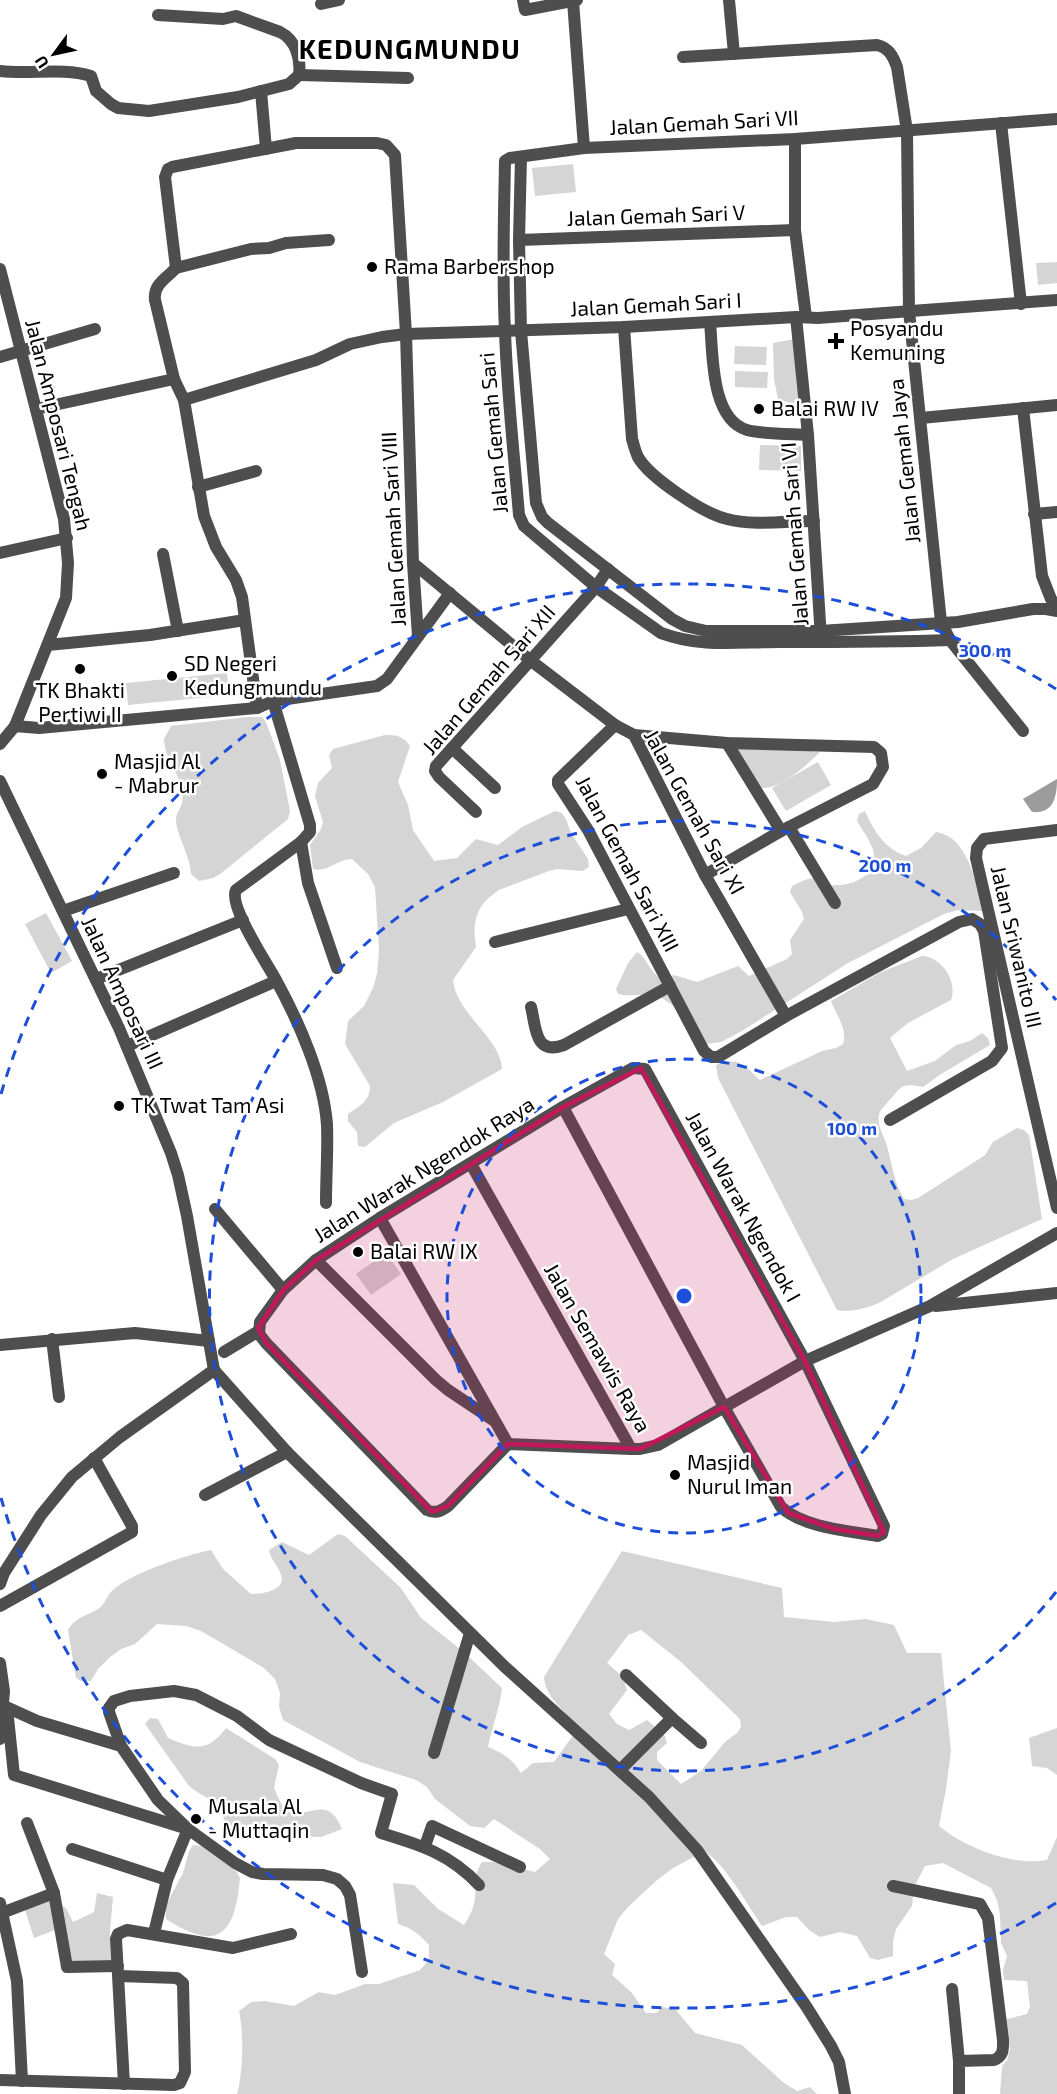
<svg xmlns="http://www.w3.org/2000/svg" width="1057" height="2094" font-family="'Exo 2',sans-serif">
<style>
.green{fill:#d5d5d5;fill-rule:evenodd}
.water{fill:#9c9c9c}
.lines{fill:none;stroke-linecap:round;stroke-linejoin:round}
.minor{stroke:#4e4e4e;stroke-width:12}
.marked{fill:#c2185b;fill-opacity:0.2;stroke:#c2185b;stroke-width:4.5;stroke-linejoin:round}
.ring{fill:none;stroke:#1d4ed8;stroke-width:3;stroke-dasharray:10 8}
.poi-dot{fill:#000;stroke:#fff;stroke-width:2}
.labels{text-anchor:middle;stroke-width:5;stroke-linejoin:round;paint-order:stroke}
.street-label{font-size:21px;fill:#000;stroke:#fff}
.poi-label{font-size:21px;fill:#000;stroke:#fff;text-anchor:start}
.district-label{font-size:27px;font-weight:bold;letter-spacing:1.5px;fill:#000;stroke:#fff}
.centre{fill:#1d4ed8;stroke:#fff;stroke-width:3}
.ring-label{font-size:18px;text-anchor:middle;font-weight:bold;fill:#1d4ed8;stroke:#fff;stroke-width:5;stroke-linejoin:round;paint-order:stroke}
</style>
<rect width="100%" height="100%" fill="#fff"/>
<g class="green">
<polygon points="573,164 576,192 535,196 532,168"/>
<polygon points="1057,262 1057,283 1038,285 1036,263"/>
<polygon points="795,339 801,402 790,403 778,399 774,379 773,343"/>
<polygon points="735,346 767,347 766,365 734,364"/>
<polygon points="735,371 768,372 767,388 735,387"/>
<polygon points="760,445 801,446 801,471 759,470"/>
<polygon points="227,673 229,695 128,705 126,683"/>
<path d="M247,717h15l4,5 14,38 10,51 -2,8 -68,55 -7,4 -14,3 -8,-7c-1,-20 -15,-39 -15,-55 0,-5 3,-8 5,-13 3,-7 1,-16 -1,-23 -6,-18 -15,-24 -16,-44l7,-13z"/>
<path d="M385,735c12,0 18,1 25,11l-12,36 10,23 5,25 21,31 23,-3 19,-19 22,6 24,-18 33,-16 7,2 4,6 5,14 17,26 1,8 -6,4 -26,-2 -8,2 -50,19c-23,15 -27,31 -23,57l-23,33c3,34 48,58 49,89l-59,33 -49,21 -29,24 -7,-1 -1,-14 -9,-11v-7c12,-8 22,-13 22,-28l-25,-42 3,-23 16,-15 9,-18 4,-14 2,-24 -4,-63 -7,-13 -16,-15c-15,0 -24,14 -39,10l-3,-24 11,-16 2,-7 -8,-26 3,-13 14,-15 -3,-13 4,-6z"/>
<path d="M734,747h31l55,5c-14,14 -38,36 -58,36z"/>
<polygon points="818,762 831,785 786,811 772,788"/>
<path d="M865,811c8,19 20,38 41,45l15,-8 15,-16c31,4 38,48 48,72l-2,7 -24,-1 -14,4 -96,49 -106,68 -21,11 -15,2c-13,-16 -30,-43 -51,-48 -11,-3 -25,1 -37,-2l-2,-5 12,-26 9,-11c11,7 12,19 24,27l13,-4 23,7 41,-16 11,10 38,-17 5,-5 -2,-14 14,-21 -2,-7 -12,-20 2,-6c8,-4 18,-10 26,-7 4,1 8,6 13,6 19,2 45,-8 43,-30 -1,-11 -11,-24 -17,-34l2,-7z"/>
<polygon points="46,913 72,961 51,973 25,924"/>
<path d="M922,956c20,1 36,26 29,44l-43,23 -18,15 17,33 28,-10 21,-16 14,-4 12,-8 6,5 2,7 -49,29 -18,13c-25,-5 -21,1 -37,17 -3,4 -6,6 -7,11 -2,12 5,20 8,31 5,18 7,37 17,53l7,1 7,-2 61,-39 6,-4 8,-13 24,-14 7,2 5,5 13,84 -89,40 -74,44c-13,5 -28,10 -42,7l-119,-232 -2,-13c23,-9 28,0 44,15l62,-29 14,-3 7,-4c5,-15 -7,-29 -12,-43l50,-29z"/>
<polygon points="386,1253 401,1274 371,1295 356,1274"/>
<path d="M338,1534l7,2 56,52 20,30 44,35 37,35c-2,19 -10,39 -14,59 15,6 24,12 33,26l12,-10 21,-1 25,-35c-13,-14 -34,-30 -35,-50l78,-126 160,37 2,29 50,5 32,-3 28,6 13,28h34l10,98 -5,38 -7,37c27,22 72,40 108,34l10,-23v257h-57l2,-28 5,-6 3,-11 -6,-29 23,-6 3,-7 -3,-26 -23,-1 -1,-10 4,-14 -6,-13 -1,-29 -3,-14 -6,-12 -48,-25 -18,3 -11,21 -2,19 -16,23 -3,13v14l-15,4 -8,-2 -13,-22 -17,-4 -20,5 -11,-7 -12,-13h-11l-24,9c-16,-23 -34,-58 -57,-75l-32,17 -16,12 -29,27 -10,12 -14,35 11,10 -3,11 20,18 14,20h10l7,-6 13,3 19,23 47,12 42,38 13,8 13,-4 7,7h-580c6,-21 7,-61 2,-83l12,-9 14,-1 29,5 25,-14 16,3 30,-11h14l41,-14 9,-10v-15c-9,-10 -17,-17 -31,-21l-5,-41 21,2 24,24 26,16c6,-9 10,-17 11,-28 2,-15 -2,-21 7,-35h11l42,10 15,-13 -10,-10 -46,-30 -10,9 -14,-2 -35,-27 -8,-12 -11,-7 -56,-18 -77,-42 -4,-13 1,-14 -5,-14 -11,-11 -63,-37 -15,-5 -29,-2 -22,20 -14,5 -12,9 -11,11 -7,12h-10l-5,-3 -8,-48c7,-13 19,-14 30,-21 8,-5 8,-13 14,-18 18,-18 74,-36 99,-41l12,19 28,25c8,0 16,-1 24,-5 18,-11 -5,-26 -6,-39l13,-8 27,13zM641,1630l39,31 60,58 1,8 -4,6 -12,9 -24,29 -20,13 -24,-24v-8l10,-9 -2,-7 -18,-16 -18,10 -12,-6 -8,-10 18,-24 -4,-13 -16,-14 21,-28z"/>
<path d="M150,1718l8,1 10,19c27,11 39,15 58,-10l49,31 4,6 -5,23c3,6 6,16 12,21 18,15 41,-19 56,20l-21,8h-7l-57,-14 -7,2 -12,9 -7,-1c-6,-8 -7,-19 -14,-27 -8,-9 -19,-12 -28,-20l-44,-62z"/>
<polygon points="1057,1728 1057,1775 1047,1768 1032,1766 1029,1738"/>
<path d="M193,1845l8,1 36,26 3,6c-5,57 -22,75 -74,41v-14l17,-32 6,-22z"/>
<polygon points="97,1893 113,1897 110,1931 111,1962 72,1970 55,1930 34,1938 24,1907 48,1899 66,1908 73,1922 94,1912"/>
</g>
<path class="water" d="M1057,779c0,17 -3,35 -25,33l-9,-13z"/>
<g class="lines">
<g class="minor">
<polyline points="523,0 525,10 577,0"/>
<polyline points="729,0 734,54"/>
<polyline points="573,1 584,148"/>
<polyline points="321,4 339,0"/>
<path d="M683,57l194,-12c12,3 16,11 20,22l10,64 2,180 32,311 9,18 73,91"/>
<path d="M0,71c30,4 61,-4 91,5l5,15 15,13 7,4 31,3 89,-14 51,-13 10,-9c2,-16 -3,-35 -19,-43l-44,-16 -13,3 -65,-4"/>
<polyline points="299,75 408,78"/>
<polyline points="261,91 266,149"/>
<polyline points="1001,123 1021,304"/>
<polyline points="795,139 795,230 806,317"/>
<polyline points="521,157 519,240 521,331 536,503 542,517 548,523 672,619 685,626 706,631 820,631 958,622 1033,609 1046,609 1057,611"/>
<polyline points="519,240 795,230"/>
<polyline points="176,268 251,249 269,248 286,243 329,240"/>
<polyline points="0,269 64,519 68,563 66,598 15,726"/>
<polyline points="796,317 808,435 821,638"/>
<path d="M710,322c3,30 0,97 37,108 14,4 46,4 61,5"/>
<path d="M624,327l8,112c2,6 3,12 6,18 11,20 66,57 89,62 26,7 60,2 87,2"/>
<polyline points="0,357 95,329"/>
<polyline points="184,400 316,360 350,344 382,337 406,334 624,327 796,317 818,318 1057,300"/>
<polyline points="1023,408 1042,576 1051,599 1057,607"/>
<polyline points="36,409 174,379"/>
<polyline points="921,418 1057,405"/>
<polyline points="198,487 256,471"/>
<polyline points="1034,514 1057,512"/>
<polyline points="0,553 67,538"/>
<polyline points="163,554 178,631"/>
<polyline points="413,563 530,660 615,725 634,735 705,875 786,1016"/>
<path d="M950,640c-57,2 -114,2 -171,2 -43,0 -77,6 -118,-9l-65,-46 -72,-61 -5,-11c-5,-61 -12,-122 -14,-184 -3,-57 -1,-113 0,-170l5,-3 74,-10 211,-9 262,-20"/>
<polyline points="48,645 150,635 245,620"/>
<path d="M273,701l37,124v7l-9,10 -65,48c-8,16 31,73 40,90 22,40 48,98 51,145 1,26 -1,52 -1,78"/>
<path d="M257,708l-15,-111 -6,-17 -20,-33 -12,-31 -20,-116 -10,-21 -19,-79c-2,-16 12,-22 21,-32l-11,-91 3,-8 4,-2 124,-24h81l9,2 9,10 11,179 7,229 5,73"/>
<polyline points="615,725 558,780 558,784 588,830 704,1051 711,1057 718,1057 786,1016 959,922 972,919 980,924 984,931 1002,1048 992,1061 890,1120"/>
<polyline points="634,735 727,743 874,747 881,753 883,767 873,784 781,831 705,875"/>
<polyline points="727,743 781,831"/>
<polyline points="0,744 15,726 39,728 257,708 273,701 377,686 387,679 450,593"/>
<polyline points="452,748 495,788"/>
<polyline points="0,781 119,1028 171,1153 178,1175 187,1216 214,1370"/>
<polyline points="476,812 439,777 435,771 436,766 596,587 608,569"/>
<polyline points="789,827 835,903"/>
<polyline points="1057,830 984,839 977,848 976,858 1057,1208"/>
<polyline points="301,842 308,883 337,968"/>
<polyline points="63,911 174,873"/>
<polyline points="495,942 628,909"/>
<polyline points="96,979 243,920"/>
<path d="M531,1007c5,19 3,49 33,38l106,-59"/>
<polyline points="127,1046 276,981"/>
<path d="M563,1107l161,300 57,100c23,21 68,24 97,29l4,-2 2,-8 -79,-165 -160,-292 -12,-1 -70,39 -183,111 -64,42 -33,30 -23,32 -1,12 7,9 161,167c8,4 14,1 21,-4l60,-62 123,5"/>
<polyline points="471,1164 631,1449 640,1449 658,1445 805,1361 930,1306 1057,1233"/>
<polyline points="215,1209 283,1290"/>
<polyline points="380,1218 508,1444"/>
<polyline points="316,1260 436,1380 448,1390 493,1420"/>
<polyline points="936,1306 1057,1293"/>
<polyline points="52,1339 59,1397"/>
<polyline points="0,1345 135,1333 209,1341"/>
<polyline points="224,1352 259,1331"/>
<polyline points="214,1370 287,1452 505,1667 649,1797 697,1850 806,2006 831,2046 839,2062 845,2094"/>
<polyline points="205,1495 287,1452"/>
<polyline points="0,1584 4,1573 41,1515 72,1477 120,1437 214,1370"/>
<polyline points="0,1606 132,1532 132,1526 94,1458"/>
<polyline points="0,1663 4,1691 0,1739"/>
<polyline points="626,1675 672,1718"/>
<polyline points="4,1706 37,1721 121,1746 158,1800 188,1829 167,1880 154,1933"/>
<polyline points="7,1708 14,1775 188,1829 235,1863 252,1872 263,1874 323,1875 337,1879 345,1886 350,1895 362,1972"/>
<path d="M121,1746l-12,-34v-4l5,-7 16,-5 44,-5 22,4 41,21 32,24 92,43 31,11 -11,39c40,12 69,21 98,52"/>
<polyline points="434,1753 470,1633"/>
<polyline points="620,1770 672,1718 701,1743"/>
<polyline points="27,1823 54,1893 67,1967 118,1966"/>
<polyline points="425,1846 432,1826 520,1867"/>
<polyline points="72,1849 167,1880"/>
<path d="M893,1886l87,18 8,14 15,122c0,9 1,16 -9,20l-35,1v33"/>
<polyline points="0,1903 17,1981 22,2081"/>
<polyline points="2,1913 54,1893"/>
<polyline points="952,1989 959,2061"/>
<polyline points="0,2080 174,2085 180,2083 185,2072 183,1983 177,1978 119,1976"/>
<polyline points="124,2084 116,1939 118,1934 127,1930 233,1948 291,1934"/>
</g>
</g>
<path class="marked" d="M641,1068l164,293 79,171 -6,4 -44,-7 -46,-16 -64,-106 -84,42 -132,-5 -60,62 -16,6 -166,-169 -8,-15 25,-38 33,-30 247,-153z"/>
<g class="ring">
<circle cx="684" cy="1296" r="237"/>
<path d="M1056 1592A475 475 0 1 1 1056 1000"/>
<path d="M1056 1903A712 712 0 0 1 1 1498M1 1094A712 712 0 0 1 1056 689"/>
</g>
<g class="poi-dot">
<circle cx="372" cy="267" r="6"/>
<path d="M833 332h6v6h6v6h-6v6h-6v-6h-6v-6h6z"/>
<circle cx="759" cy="409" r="6"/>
<circle cx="80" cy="669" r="6"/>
<circle cx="172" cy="676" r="6"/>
<circle cx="102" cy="774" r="6"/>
<circle cx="119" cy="1106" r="6"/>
<circle cx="358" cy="1252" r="6"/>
<circle cx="675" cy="1475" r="6"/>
<circle cx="196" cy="1819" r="6"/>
</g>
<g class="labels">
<g class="street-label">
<text transform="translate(704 123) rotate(-3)" y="7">Jalan Gemah Sari VII</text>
<text transform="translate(656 216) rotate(-2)" y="7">Jalan Gemah Sari V</text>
<text transform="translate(656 305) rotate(-3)" y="7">Jalan Gemah Sari I</text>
<text transform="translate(58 425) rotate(76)" y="7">Jalan Amposari Tengah</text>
<text transform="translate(494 433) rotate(-95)" y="7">Jalan Gemah Sari</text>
<text transform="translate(905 461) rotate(-96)" y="7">Jalan Gemah Jaya</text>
<text transform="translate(394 529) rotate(-93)" y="7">Jalan Gemah Sari VIII</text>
<text transform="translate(795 534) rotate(-94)" y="7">Jalan Gemah Sari VI</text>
<text transform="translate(489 680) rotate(-49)" y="7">Jalan Gemah Sari XII</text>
<text transform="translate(694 812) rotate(61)" y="7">Jalan Gemah Sari XI</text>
<text transform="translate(627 864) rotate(62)" y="7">Jalan Gemah Sari XIII</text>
<text transform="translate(1016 947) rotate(77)" y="7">Jalan Sriwanito III</text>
<text transform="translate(122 993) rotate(65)" y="7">Jalan Amposari III</text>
<text transform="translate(424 1170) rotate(-32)" y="7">Jalan Warak Ngendok Raya</text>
<text transform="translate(743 1207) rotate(61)" y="7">Jalan Warak Ngendok I</text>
<text transform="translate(597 1348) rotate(60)" y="7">Jalan Semawis Raya</text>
</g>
<g class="poi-label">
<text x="384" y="274">Rama Barbershop</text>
<text x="850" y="336">Posyandu<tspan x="850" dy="24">Kemuning</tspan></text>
<text x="771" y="416">Balai RW IV</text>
<text x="184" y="671">SD Negeri<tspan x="184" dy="24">Kedungmundu</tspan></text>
<text x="80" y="698" text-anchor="middle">TK Bhakti<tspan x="80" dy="24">Pertiwi II</tspan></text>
<text x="114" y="769">Masjid Al<tspan x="114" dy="24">- Mabrur</tspan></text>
<text x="131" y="1113">TK Twat Tam Asi</text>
<text x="370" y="1259">Balai RW IX</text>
<text x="687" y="1470">Masjid<tspan x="687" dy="24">Nurul Iman</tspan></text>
<text x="208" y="1814">Musala Al<tspan x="208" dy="24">- Muttaqin</tspan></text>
</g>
<g class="district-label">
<text x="410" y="59">KEDUNGMUNDU</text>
</g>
</g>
<circle cx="684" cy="1296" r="9" class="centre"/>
<g class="ring-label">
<text x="985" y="657">300 m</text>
<text x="885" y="872">200 m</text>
<text x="852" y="1135">100 m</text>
</g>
<g transform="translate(54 54) rotate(237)" stroke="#ffffff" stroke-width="4.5" paint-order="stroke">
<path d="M0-4.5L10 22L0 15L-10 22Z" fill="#000000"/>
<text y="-9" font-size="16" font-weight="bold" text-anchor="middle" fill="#000000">U</text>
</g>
</svg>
